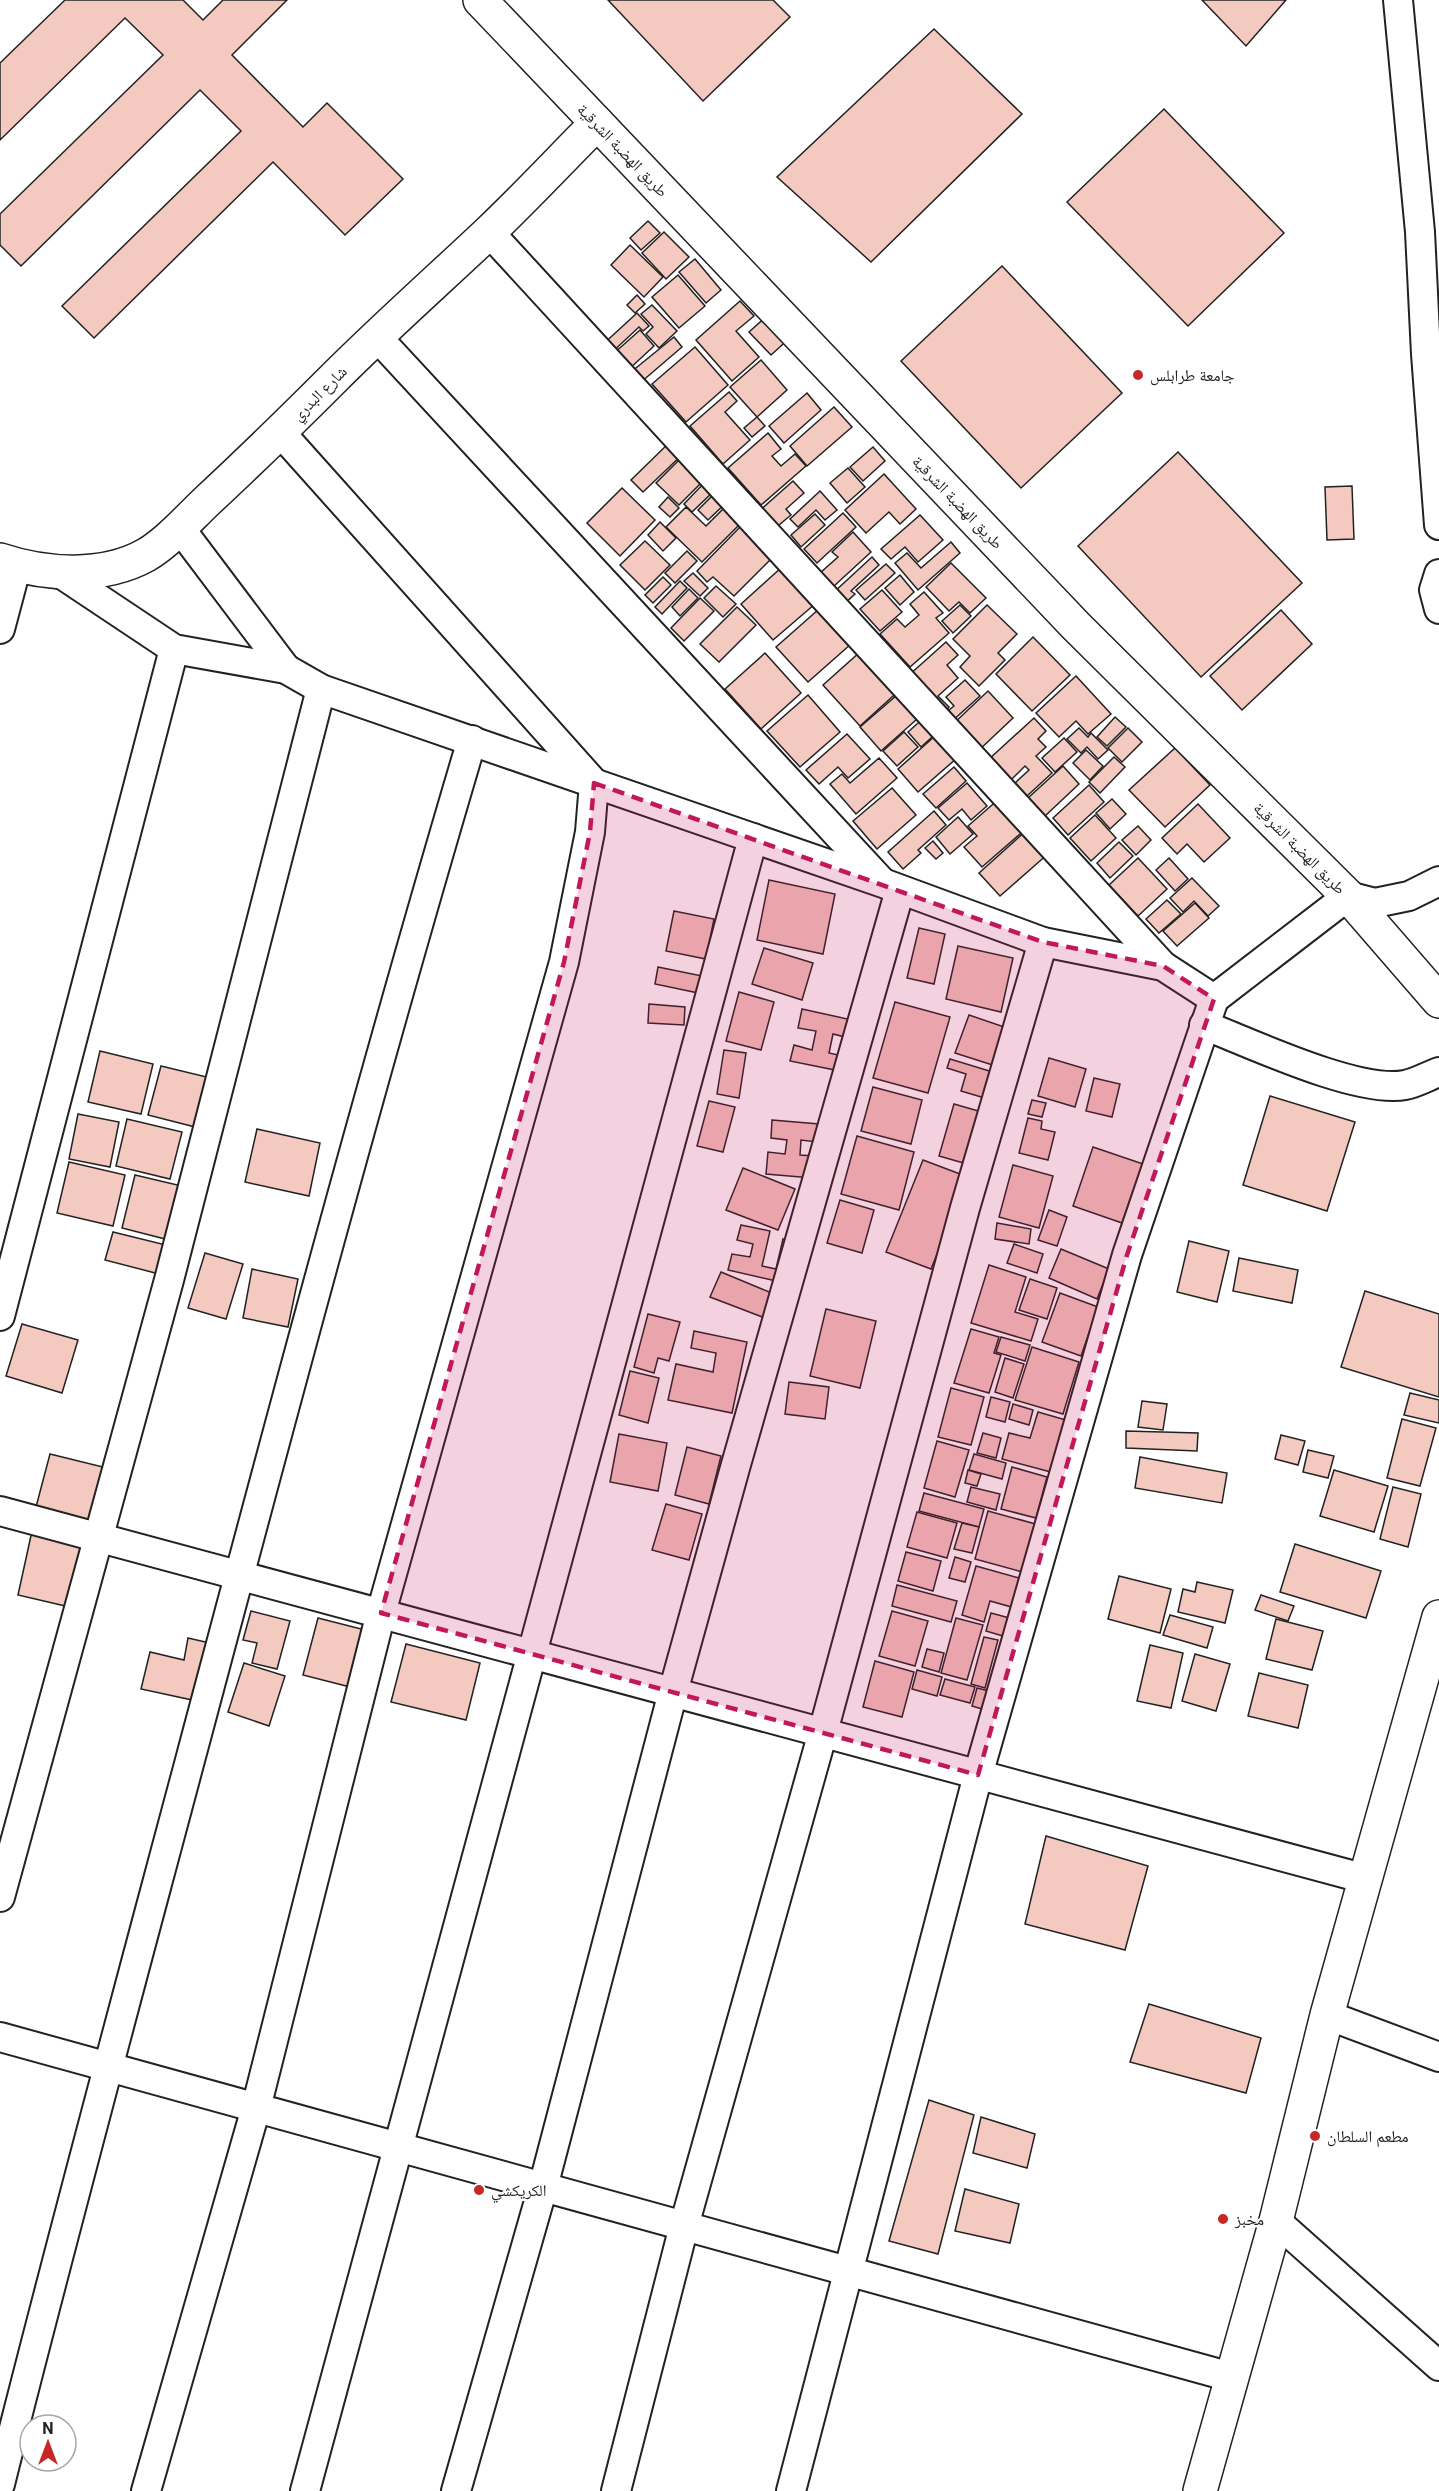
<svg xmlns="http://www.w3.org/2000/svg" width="1439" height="2491" font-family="Roboto,'Noto Naskh Arabic',sans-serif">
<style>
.building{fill:#f3c9c0;stroke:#222;stroke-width:1.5}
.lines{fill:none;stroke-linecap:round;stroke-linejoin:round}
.street-casing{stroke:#222;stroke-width:32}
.secondary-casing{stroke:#222;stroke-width:36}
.primary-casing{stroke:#222;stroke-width:36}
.street{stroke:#fff;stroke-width:28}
.secondary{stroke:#fff;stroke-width:33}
.primary{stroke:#fff;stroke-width:33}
.marked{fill:#c2185b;fill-opacity:0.2;stroke:#c2185b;stroke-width:4.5;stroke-dasharray:12 8;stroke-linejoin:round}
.poi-dot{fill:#c62828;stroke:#fff;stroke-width:2}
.labels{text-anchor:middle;stroke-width:4.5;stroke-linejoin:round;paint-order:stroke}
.street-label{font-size:16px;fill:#222;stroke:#fff}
.poi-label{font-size:16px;fill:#222;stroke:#fff;text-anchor:start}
</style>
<rect width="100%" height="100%" fill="#fff"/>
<g class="building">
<polygon points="65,0 183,0 203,20 223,0 287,0 232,55 303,127 327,103 403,179 345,235 273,162 94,338 62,306 241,131 200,90 21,266 0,245 0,214 163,55 125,18 0,140 0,63"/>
<polygon points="608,0 773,0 790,17 703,101"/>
<polygon points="1202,0 1286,0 1246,46"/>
<polygon points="934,29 1022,114 871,262 777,177"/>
<polygon points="1164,109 1284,233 1188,326 1067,202"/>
<polygon points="648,221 660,233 641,250 630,238"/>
<polygon points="664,232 689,257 666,279 642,253"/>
<polygon points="630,245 663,277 644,297 611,265"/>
<polygon points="695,259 721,290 706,303 679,272"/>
<polygon points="1002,266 1122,393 1021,488 901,361"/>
<polygon points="678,275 705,306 679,328 652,297"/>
<polygon points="637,295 645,304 635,313 627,305"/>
<polygon points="740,301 754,316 736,331 759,357 732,381 696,340"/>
<polygon points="652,305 677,331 659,348 646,334 653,327 641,314"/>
<polygon points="637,313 649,326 643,331 639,327 608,356 600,347"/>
<polygon points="770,313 792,336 771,355 749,332"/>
<polygon points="640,330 654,346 627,371 612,355"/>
<polygon points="674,337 682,347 640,383 631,372"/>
<polygon points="695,347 728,385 686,422 652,384"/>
<polygon points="761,360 787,390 757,417 730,387"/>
<polygon points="729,392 737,401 725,412 750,440 723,464 690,426"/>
<polygon points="807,393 821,410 784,443 769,426"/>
<polygon points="834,407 852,427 807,466 790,446"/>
<polygon points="757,417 765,426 752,437 744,428"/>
<polygon points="768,433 781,449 772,456 781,466 795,454 806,466 761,505 728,468"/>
<polygon points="673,439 685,452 643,492 631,480"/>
<polygon points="873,447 885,461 863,481 850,467"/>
<polygon points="1178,452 1302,583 1201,677 1078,546"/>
<polygon points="682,457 705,479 679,505 656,483"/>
<polygon points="848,468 865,487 847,503 830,483"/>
<polygon points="884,474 916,509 900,524 889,512 866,533 845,510"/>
<polygon points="793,481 804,493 786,509 791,515 773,530 757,513"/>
<polygon points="705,482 714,491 692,512 684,504"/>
<polygon points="1352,486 1354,539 1327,540 1325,487"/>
<polygon points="622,488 655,520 620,556 587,523"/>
<polygon points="719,489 730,499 708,520 698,510"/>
<polygon points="820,491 837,510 825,520 816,510 798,527 790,519"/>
<polygon points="668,497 679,508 670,517 659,507"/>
<polygon points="728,504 744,520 702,562 666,527 686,507 706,526"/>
<polygon points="843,513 856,527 817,563 804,549"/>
<polygon points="815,514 825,525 801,547 791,535"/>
<polygon points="920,515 943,540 918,562 905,547 891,559 881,549"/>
<polygon points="660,522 676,538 663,551 648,535"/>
<polygon points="740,527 772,558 734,596 713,577 707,582 697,571"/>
<polygon points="853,532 871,552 833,587 820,573 838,557 832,552"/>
<polygon points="645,541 670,565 645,590 620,565"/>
<polygon points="951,542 960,553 918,590 895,563 907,553 921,568"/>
<polygon points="687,551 697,561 675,583 665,573"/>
<polygon points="872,557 879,565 851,591 855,594 844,604 833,593"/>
<polygon points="951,563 986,598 970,613 959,602 949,611 926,587"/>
<polygon points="886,564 895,573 865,600 856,590"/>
<polygon points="782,567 815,604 773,640 741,604"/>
<polygon points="693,573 708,588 700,596 684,581"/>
<polygon points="900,575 914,592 900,605 885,588"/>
<polygon points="663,577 671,585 653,603 645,595"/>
<polygon points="680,581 687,588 662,614 655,607"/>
<polygon points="716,586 736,604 723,617 704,598"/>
<polygon points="689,589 698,598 680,616 672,607"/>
<polygon points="882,590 902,612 880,631 860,609"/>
<polygon points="924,592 943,613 936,618 949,633 910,667 880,634 897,619 905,627 919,615 910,604"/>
<polygon points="700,598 714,611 684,641 671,628"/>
<polygon points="960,605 971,616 953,633 942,621"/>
<polygon points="987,605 1017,634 998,653 1005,660 979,686 960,667 970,656 953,639"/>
<polygon points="737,607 756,625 719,662 700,644"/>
<polygon points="819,609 851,644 808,682 776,647"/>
<polygon points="1281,610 1312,644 1242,710 1210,676"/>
<polygon points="1033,637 1070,675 1032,711 996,674"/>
<polygon points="946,642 958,655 947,665 958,678 938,696 949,707 943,714 908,676"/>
<polygon points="860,652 903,687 860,726 823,685"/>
<polygon points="765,653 801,693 761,729 725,689"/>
<polygon points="1076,676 1111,714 1088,734 1076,721 1059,737 1036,713"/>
<polygon points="965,680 980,696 951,722 943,715 954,706 946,697"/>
<polygon points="904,689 925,712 881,751 860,727"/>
<polygon points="988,691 1013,718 977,752 952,725"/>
<polygon points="808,695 840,732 800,767 767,731"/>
<polygon points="927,715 940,730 921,747 908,732"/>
<polygon points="1115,717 1126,727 1107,746 1097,737"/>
<polygon points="1034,718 1046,731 1038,739 1046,747 1036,756 1052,773 1027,796 1015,783 1029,770 1025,766 1009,782 988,760"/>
<polygon points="1079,728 1088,737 1091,733 1108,750 1098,759 1087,747 1081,753 1067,739"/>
<polygon points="1128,728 1142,742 1122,762 1108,748"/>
<polygon points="904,732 918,747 897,766 883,751"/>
<polygon points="847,734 870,759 848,778 838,767 819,784 806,770"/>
<polygon points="936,735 957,758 918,792 898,769"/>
<polygon points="1064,738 1077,752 1055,772 1042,758"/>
<polygon points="1175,748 1210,785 1165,827 1129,790"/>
<polygon points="1086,750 1103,766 1090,780 1073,763"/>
<polygon points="1114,757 1125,767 1100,793 1089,782"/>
<polygon points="879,758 897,778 856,814 830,784 842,774 850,783"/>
<polygon points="1063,766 1079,784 1045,816 1028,798"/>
<polygon points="954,767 966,781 936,808 923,794"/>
<polygon points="967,783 987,806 971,820 962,809 949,820 938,808"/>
<polygon points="1089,785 1104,802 1068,835 1053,818"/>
<polygon points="892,788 916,815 877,849 853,821"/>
<polygon points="1000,798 1027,828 982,867 964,847 977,836 968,826"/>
<polygon points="1112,799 1126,814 1110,829 1096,813"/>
<polygon points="1198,804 1230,838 1204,862 1187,844 1177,854 1162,838"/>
<polygon points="934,811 946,825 918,850 921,853 903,869 888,852"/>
<polygon points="1095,815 1116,838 1091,861 1070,838"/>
<polygon points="958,817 973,834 950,854 936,837"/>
<polygon points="1138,826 1151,840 1136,855 1122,840"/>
<polygon points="1028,829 1049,853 1000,896 979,873"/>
<polygon points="933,841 943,853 936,859 925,848"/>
<polygon points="1119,842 1133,856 1110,878 1097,863"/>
<polygon points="1138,858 1167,889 1138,916 1109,885"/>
<polygon points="1169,858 1188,879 1175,891 1156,870"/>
<polygon points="1192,878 1219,906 1208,916 1194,901 1183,912 1170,898"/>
<polygon points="769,880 835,894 823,954 757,940"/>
<polygon points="1167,900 1181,914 1159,933 1146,919"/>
<polygon points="1195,903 1209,918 1177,946 1163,931"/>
<polygon points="674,911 714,919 706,959 666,951"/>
<polygon points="919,928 945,934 934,984 907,978"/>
<polygon points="958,946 1013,958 1001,1012 946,999"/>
<polygon points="764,948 813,963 802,1000 752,984"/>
<polygon points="658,967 712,978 708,995 655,984"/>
<polygon points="739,992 774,1002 761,1050 726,1041"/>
<polygon points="895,1002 950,1017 928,1093 873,1078"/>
<polygon points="649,1004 685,1007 684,1025 648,1023"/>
<polygon points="802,1009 852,1020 849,1038 833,1034 829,1053 843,1056 840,1071 790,1061 794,1045 812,1050 816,1031 798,1028"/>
<polygon points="969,1015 1013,1030 1002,1068 955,1053"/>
<polygon points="724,1050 746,1053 739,1098 717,1094"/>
<polygon points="100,1051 153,1064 141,1114 88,1102"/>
<polygon points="1049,1058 1086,1069 1075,1107 1038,1096"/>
<polygon points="950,1059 996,1073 988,1099 961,1091 966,1074 947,1068"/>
<polygon points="161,1066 215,1079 203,1129 148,1115"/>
<polygon points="1094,1078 1120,1084 1112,1117 1086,1111"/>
<polygon points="873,1087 922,1100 911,1144 861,1131"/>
<polygon points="1270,1096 1355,1122 1327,1211 1243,1185"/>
<polygon points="1032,1100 1046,1103 1042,1117 1028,1114"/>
<polygon points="709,1101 735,1107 723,1152 697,1146"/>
<polygon points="954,1104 989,1114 974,1166 939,1156"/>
<polygon points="78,1114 119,1122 110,1167 69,1159"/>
<polygon points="1028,1118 1042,1121 1041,1129 1055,1132 1048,1160 1019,1153"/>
<polygon points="127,1119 182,1132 170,1179 116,1166"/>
<polygon points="772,1120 819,1124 817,1142 801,1140 800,1155 814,1156 812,1178 766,1174 768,1152 785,1154 787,1140 771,1138"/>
<polygon points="257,1129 320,1143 309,1196 245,1182"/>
<polygon points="857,1136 914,1152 899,1210 841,1194"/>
<polygon points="1093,1147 1143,1164 1122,1223 1073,1206"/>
<polygon points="923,1160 968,1177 931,1269 886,1252"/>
<polygon points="69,1162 125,1175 113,1226 57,1213"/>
<polygon points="1013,1165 1053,1176 1039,1228 999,1217"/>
<polygon points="743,1168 795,1189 778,1230 726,1210"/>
<polygon points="135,1175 186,1187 173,1241 122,1228"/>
<polygon points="840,1200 874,1210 862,1253 827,1243"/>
<polygon points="1049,1210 1067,1217 1057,1246 1038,1240"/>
<polygon points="997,1223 1031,1229 1029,1244 995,1239"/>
<polygon points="741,1225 770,1231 762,1266 776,1269 783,1239 794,1242 785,1283 728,1270 732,1254 750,1257 753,1244 737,1240"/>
<polygon points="113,1232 170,1246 163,1275 105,1260"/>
<polygon points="1189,1241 1229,1251 1217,1302 1177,1292"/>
<polygon points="1014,1244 1043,1254 1037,1273 1007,1263"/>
<polygon points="1061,1249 1109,1269 1097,1299 1049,1278"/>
<polygon points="205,1253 243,1264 226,1319 188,1308"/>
<polygon points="1239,1258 1298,1270 1292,1303 1233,1291"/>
<polygon points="989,1265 1026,1277 1015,1312 1038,1319 1031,1341 971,1323"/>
<polygon points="252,1269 298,1279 288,1327 243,1318"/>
<polygon points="721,1272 774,1294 765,1318 710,1297"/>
<polygon points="1030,1279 1057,1288 1047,1319 1019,1310"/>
<polygon points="1365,1291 1439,1314 1439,1397 1341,1367"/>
<polygon points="1060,1293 1098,1307 1081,1356 1042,1342"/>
<polygon points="826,1309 876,1321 860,1388 810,1376"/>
<polygon points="648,1314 680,1322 669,1361 658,1358 654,1373 634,1367"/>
<polygon points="22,1324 78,1340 62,1393 6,1376"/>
<polygon points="971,1329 999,1337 994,1353 1001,1355 989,1393 954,1383"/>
<polygon points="694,1331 747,1342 732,1413 668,1400 676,1364 713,1372 716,1353 691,1348"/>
<polygon points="1001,1337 1030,1345 1025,1361 996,1352"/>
<polygon points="1032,1347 1079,1362 1063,1414 1015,1400"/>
<polygon points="1005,1358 1024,1364 1013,1398 995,1392"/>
<polygon points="630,1371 659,1378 648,1423 619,1415"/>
<polygon points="789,1382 829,1387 825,1419 785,1414"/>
<polygon points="951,1388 984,1397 971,1445 938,1437"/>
<polygon points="1410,1393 1439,1400 1439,1423 1404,1415"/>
<polygon points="991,1397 1010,1402 1005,1422 986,1417"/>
<polygon points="1142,1401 1167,1404 1163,1430 1138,1427"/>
<polygon points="1013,1404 1033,1410 1029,1425 1009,1419"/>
<polygon points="1038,1412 1066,1420 1051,1472 1002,1459 1009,1433 1030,1438"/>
<polygon points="1402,1419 1436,1428 1420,1486 1387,1478"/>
<polygon points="1126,1431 1198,1433 1197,1451 1126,1448"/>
<polygon points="983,1433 1001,1438 996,1458 977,1453"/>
<polygon points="619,1434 667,1443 658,1491 610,1482"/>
<polygon points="1281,1435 1305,1441 1298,1465 1275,1459"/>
<polygon points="937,1441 969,1450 955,1497 924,1488"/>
<polygon points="687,1447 721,1456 709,1504 675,1495"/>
<polygon points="1308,1450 1334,1456 1328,1478 1303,1472"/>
<polygon points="50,1454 107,1468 93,1522 36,1507"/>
<polygon points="974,1454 1006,1463 1002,1479 969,1470"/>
<polygon points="1140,1457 1227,1473 1222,1503 1135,1488"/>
<polygon points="1012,1467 1047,1477 1036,1518 1001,1509"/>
<polygon points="968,1470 981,1474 977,1486 965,1483"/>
<polygon points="1334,1470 1388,1486 1374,1532 1320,1516"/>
<polygon points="971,1487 1000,1494 996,1510 967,1502"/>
<polygon points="1393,1487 1421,1494 1408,1547 1380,1539"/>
<polygon points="924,1493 984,1509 979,1527 919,1511"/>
<polygon points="666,1504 702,1514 689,1560 652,1550"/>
<polygon points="988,1511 1043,1526 1030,1574 975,1559"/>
<polygon points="917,1512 957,1523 947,1558 907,1547"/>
<polygon points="962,1523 979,1527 972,1553 954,1549"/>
<polygon points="32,1531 89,1544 74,1608 18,1595"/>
<polygon points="1295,1544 1381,1571 1366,1618 1280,1592"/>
<polygon points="906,1552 941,1561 933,1591 898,1581"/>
<polygon points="955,1557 971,1562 965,1582 949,1578"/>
<polygon points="976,1566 1030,1581 1022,1610 990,1601 984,1622 962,1615"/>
<polygon points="1119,1576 1171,1589 1160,1633 1108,1619"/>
<polygon points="1197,1582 1233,1590 1225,1623 1178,1612 1183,1589 1195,1592"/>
<polygon points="897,1585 957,1601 951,1622 892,1606"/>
<polygon points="1261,1595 1294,1606 1288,1621 1255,1610"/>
<polygon points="251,1611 290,1621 277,1669 252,1663 257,1643 243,1640"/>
<polygon points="892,1611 928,1621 915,1666 879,1656"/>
<polygon points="991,1613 1017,1620 1013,1639 986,1631"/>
<polygon points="1170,1615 1213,1627 1207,1648 1163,1635"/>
<polygon points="318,1618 373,1632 358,1689 303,1675"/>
<polygon points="956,1618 983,1625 967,1680 941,1673"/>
<polygon points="1276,1619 1323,1631 1312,1670 1266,1659"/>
<polygon points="984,1637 998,1640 985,1688 971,1684"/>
<polygon points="188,1638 210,1643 197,1701 141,1689 150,1652 184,1660"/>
<polygon points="406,1644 480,1663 466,1720 391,1702"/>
<polygon points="1150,1645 1183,1653 1171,1708 1137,1701"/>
<polygon points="927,1649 944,1653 939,1672 922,1667"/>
<polygon points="1195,1654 1230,1664 1216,1711 1182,1701"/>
<polygon points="875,1661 914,1672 902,1717 863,1707"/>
<polygon points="244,1663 285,1676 269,1726 228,1712"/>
<polygon points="917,1670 942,1677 937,1696 912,1689"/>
<polygon points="1259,1673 1308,1685 1298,1728 1248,1716"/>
<polygon points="945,1679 975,1687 970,1703 940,1695"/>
<polygon points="977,1688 997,1693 992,1712 972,1706"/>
<polygon points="1046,1836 1148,1866 1125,1950 1025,1924"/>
<polygon points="1149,2004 1261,2038 1246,2093 1130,2062"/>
<polygon points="929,2100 974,2115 938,2254 889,2241"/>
<polygon points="981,2117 1035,2134 1027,2168 973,2153"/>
<polygon points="965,2189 1019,2204 1010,2243 955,2231"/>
</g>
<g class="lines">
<defs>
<g id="street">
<polyline points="1398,0 1420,232 1426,354 1439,525"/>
<polyline points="489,232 1163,966"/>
<polyline points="376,336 880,880"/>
<polyline points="179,527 286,669"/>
<polyline points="57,571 174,649 286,669 321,689 883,883 1043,942 1163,966 1214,999 1348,896 1375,903 1409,896 1439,881"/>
<polyline points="1439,574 1434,590 1439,609"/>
<polyline points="0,629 17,565"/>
<path d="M1204,1025c46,18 154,69 201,60 11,-2 23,-9 34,-13"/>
<polyline points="0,1316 174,649"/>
<polyline points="0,1511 1366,1879"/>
<polyline points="0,1897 169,1280 321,689"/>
<polyline points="1327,2015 1439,2057"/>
<polyline points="0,2037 1231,2377"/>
<polyline points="1276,2221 1439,2366"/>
<path d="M0,2484c60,-240 125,-480 189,-720 91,-342 182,-684 283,-1024"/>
<polyline points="146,2491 256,2108 381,1613 564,962 590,832 594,783 280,432"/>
<polyline points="305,2491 753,838"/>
<polyline points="456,2491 543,2187 673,1692 735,1468 900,890"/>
<polyline points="616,2491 684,2226 823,1732 965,1208 1043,942"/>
<polyline points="791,2491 978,1775 1127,1255 1214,999"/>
</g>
<path id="secondary" d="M0,560c45,15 103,19 146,-5 22,-13 42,-36 61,-54 43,-40 85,-81 127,-123 50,-50 103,-97 155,-146 37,-35 72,-73 108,-109"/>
<g id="primary">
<polyline points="480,0 1076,626 1348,896 1439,1001"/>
<polyline points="1200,2491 1276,2221 1327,2015 1439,1617"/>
</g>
</defs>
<use href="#street" class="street-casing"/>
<use href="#secondary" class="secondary-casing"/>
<use href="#primary" class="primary-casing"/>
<use href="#street" class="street"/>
<use href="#secondary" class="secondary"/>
<use href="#primary" class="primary"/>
</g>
<path class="marked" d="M594,783l449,159 120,24 51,33 -87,256 -149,520 -597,-162 183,-651 26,-130z"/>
<g class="poi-dot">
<circle cx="1138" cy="375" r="6"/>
<circle cx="1315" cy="2136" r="6"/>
<circle cx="479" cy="2190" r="6"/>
<circle cx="1223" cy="2219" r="6"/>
</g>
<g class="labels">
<g class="street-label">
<text transform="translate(623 150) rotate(46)" y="6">طريق الهضبة الشرقية</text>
<text transform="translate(319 393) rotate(-45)" y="6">شارع البدري</text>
<text transform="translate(958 502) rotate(46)" y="6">طريق الهضبة الشرقية</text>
<text transform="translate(1300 848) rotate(45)" y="6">طريق الهضبة الشرقية</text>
</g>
<g class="poi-label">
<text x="1150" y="381">جامعة طرابلس</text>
<text x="1327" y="2142">مطعم السلطان</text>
<text x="491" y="2196">الكريكشي</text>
<text x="1235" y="2225">مخبز</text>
</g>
</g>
<g transform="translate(48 2443)"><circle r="28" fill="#ffffff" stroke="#a7a7a7" stroke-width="1.5"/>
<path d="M0-4.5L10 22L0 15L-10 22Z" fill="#c62828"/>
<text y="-9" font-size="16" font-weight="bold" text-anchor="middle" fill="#222222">N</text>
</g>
</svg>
